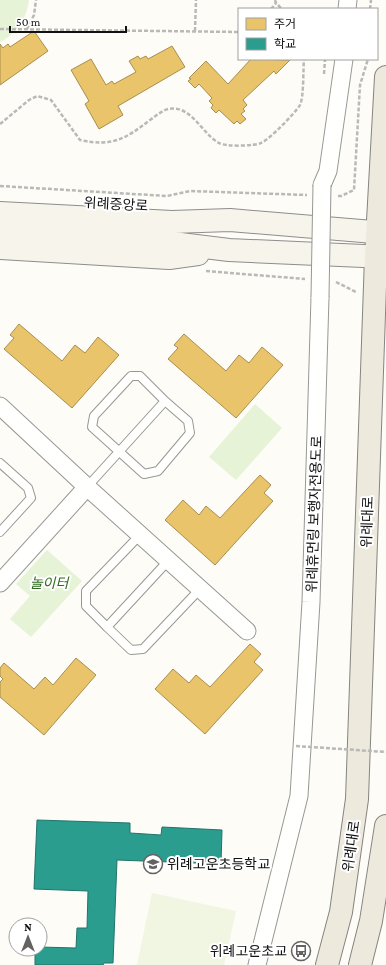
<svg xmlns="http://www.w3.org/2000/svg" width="386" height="965" font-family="'Crimson Pro','Noto Sans KR',serif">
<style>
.green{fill:#e7f3d7}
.pitch{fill:#f0f6e1}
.homes{fill:#e9c46a;stroke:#a88e4f}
.schools{fill:#2a9d8f;stroke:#227369}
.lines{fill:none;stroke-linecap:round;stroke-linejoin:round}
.lane-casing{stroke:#979795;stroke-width:10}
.street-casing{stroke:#979795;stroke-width:19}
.secondary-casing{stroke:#8e8d8b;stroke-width:24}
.primary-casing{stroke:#858482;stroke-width:24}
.path{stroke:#b9b9b8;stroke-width:2.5;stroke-dasharray:4 2;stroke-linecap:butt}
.lane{stroke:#fffffe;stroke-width:8}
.street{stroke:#fffffe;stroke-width:17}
.secondary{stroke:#f6f4eb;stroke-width:22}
.primary{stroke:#ede9dc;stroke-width:22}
.street-bridge-casing{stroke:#979795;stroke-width:19;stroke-linecap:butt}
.path-bridge{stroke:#b9b9b8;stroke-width:2.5;stroke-dasharray:4 2;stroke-linecap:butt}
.street-bridge{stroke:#fffffe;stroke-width:17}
.labels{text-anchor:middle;stroke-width:4;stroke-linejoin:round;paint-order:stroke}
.street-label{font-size:14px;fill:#111;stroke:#fff}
.park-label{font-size:14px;font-style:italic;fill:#2f6b1f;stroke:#fff}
.poi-label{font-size:14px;fill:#111;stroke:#fff;text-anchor:start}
</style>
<rect width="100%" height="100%" fill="#fdfcf7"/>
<g class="green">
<path d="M0,0h29c-2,18 -13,34 -29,42z"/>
<polygon points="255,404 282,428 236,480 209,457"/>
<polygon points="47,550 82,581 31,637 10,619 30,596 16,584"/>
</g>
<polygon class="pitch" points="152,893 236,911 224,965 137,965"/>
<g class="homes">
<polygon points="34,31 48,51 0,85 0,44 3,48 8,44 10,47"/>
<polygon points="172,46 185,67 118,106 123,115 99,129 85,104 89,101 71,70 91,59 106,85 112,81 114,84 136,72 129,61 138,56 140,59 146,56 148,59"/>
<polygon points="251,59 290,60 276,74 274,71 243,100 247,105 243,109 245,111 241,114 246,119 240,124 237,121 234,124 219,110 216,113 211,108 213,105 209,101 212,98 199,84 195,88 188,81 191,79 189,78 206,61 228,84"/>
<polygon points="19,324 62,361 75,345 85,353 98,337 119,355 72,408 4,349 14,338 10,335"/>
<polygon points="184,334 226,371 239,355 249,363 262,347 283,365 236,418 168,359 178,348 174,345"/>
<polygon points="260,475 271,485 264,493 273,501 215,565 165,520 183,500 199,515 206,506 220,518"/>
<polygon points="250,644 261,654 254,662 263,670 205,734 155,689 173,669 189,683 196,675 210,687"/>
<polygon points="76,658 96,675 44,735 0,697 0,682 3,679 0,676 0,668 4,663 34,689 45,677 53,685"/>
</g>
<polygon class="schools" points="37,820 130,823 130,833 161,835 162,827 222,830 221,864 117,860 113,963 104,963 103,965 35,965 35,949 40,949 40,947 76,948 77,928 87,928 88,891 34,889"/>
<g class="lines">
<defs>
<g id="lane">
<polyline points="0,463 28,488 31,498 0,532"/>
<polyline points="87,487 165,401 188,421 190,433 158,471 144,474 92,427 94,416 131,376 140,376 165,401"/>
<polyline points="168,561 107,627 131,650 143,649 200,589"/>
<polyline points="107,627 86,606 86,591 140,535"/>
</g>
<g id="street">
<polyline points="347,9 348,0"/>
<polyline points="322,185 328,171 344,59"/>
<polyline points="0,406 87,487 247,631"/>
<polyline points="0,583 87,487"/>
<polyline points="257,965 299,796 311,602 320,297"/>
</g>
<g id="secondary">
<polyline points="0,213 172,222 230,220 386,233"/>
<polyline points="0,232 172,243 229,250 386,257"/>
<polyline points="0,248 169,258 198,254"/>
</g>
<g id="primary">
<polyline points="327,965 341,912 357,799 376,257 386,77"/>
<polyline points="360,965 371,921 386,826"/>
</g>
</defs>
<use href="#lane" class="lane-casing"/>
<use href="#street" class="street-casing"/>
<use href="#secondary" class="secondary-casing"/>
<use href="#primary" class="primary-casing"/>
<g class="path">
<polyline points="275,0 276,3 282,9"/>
<polyline points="271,9 276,3"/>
<polyline points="370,9 371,0"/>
<polyline points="0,29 239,32"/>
<polyline points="27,29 34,15 36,0"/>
<polyline points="195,31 196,0"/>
<polyline points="324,74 325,59"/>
<path d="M0,124l29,-24 8,-4 14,4 29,40c33,7 45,-1 70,-20 6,-4 11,-9 18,-11 23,-5 34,25 51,34 6,4 36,3 42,0 8,-3 35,-31 39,-38 4,-8 3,-36 4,-46"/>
<polyline points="0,186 167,196 190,191 307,195"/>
<polyline points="338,196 341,196 354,190 360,85 368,59"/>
<polyline points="206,271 305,279"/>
<polyline points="336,282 356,292"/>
</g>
<use href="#lane" class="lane"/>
<use href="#street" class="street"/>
<use href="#secondary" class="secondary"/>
<use href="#primary" class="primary"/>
<defs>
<polyline id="street-bridge" points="320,297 322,185"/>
</defs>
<use href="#street-bridge" class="street-bridge-casing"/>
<polyline class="path-bridge" points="296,746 386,752"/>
<use href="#street-bridge" class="street-bridge"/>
</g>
<defs>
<symbol id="university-ring" viewBox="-11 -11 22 22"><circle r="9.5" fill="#fff" stroke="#646362" stroke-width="1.5"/><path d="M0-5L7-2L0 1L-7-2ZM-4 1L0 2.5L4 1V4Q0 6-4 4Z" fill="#646362"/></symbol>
<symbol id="bus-ring" viewBox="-11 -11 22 22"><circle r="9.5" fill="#fff" stroke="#646362" stroke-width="1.5"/><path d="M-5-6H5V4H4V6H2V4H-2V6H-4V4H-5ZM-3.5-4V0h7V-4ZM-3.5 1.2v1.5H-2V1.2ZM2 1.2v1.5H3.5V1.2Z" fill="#646362"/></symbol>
</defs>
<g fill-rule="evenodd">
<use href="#university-ring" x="142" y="853" width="22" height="22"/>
<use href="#bus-ring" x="290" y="940" width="22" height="22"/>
</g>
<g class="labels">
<g class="street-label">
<text transform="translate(116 204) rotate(3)" y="5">위례중앙로</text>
<text transform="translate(314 514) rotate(-88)" y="5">위례휴먼링 보행자전용도로</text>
<text transform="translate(367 522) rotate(-88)" y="5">위례대로</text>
<text transform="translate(351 846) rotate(-82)" y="5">위례대로</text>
</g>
<g class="park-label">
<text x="49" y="588">놀이터</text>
</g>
<g class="poi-label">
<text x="167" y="869">위례고운초등학교</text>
<text x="287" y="956" text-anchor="end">위례고운초교</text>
</g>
</g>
<rect x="238" y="8" width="140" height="52" fill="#ffffff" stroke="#a0a0a0"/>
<rect x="246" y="18" width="20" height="12" fill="#e9c46a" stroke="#a0a0a0"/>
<text x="274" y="28" font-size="12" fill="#111111">주거</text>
<rect x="246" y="38" width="20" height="12" fill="#2a9d8f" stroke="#a0a0a0"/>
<text x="274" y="48" font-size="12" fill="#111111">학교</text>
<g transform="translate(28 937)"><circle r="19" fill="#ffffff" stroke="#a0a0a0"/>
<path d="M0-3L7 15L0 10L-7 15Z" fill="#646362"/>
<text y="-6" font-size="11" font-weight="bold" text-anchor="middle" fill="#111111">N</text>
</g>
<path d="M10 26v6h116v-6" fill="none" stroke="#111111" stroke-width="2"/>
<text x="16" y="26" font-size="12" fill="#111111" stroke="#ffffff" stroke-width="3" paint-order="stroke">50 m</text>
</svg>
